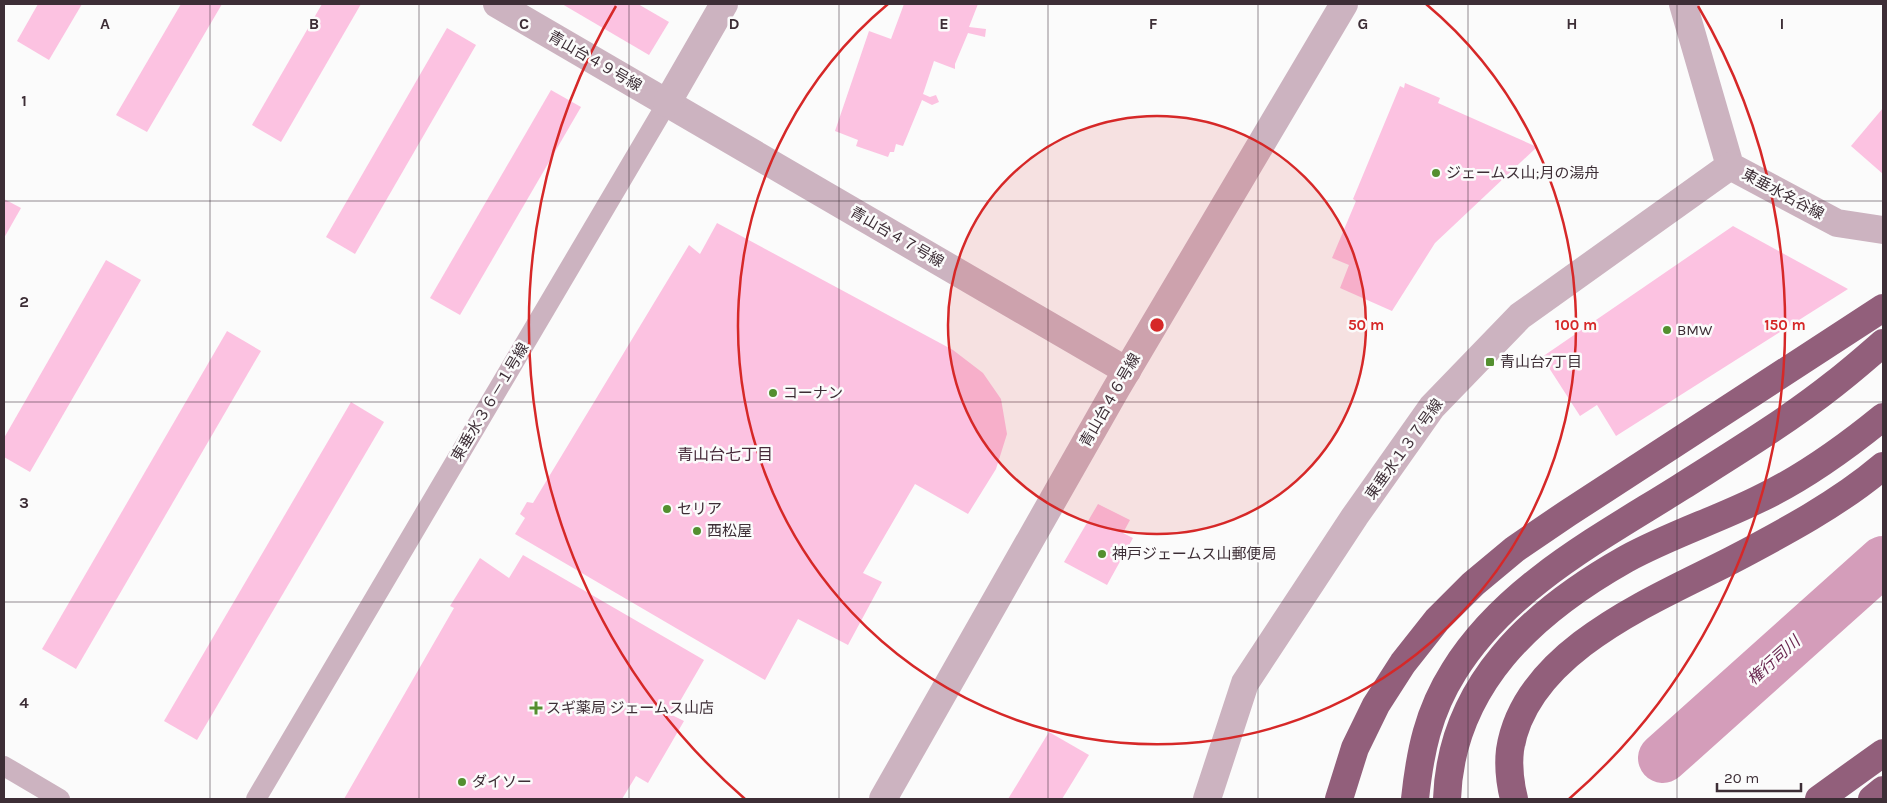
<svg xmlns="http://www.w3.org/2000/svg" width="1887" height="803" font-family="Karla,'Noto Sans JP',sans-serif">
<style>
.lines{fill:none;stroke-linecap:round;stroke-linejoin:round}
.river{stroke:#d49dba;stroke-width:50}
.building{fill:#fcc2e1}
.pedestrian{stroke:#ccb3c0;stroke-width:20}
.minor{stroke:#ccb3c0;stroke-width:28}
.tertiary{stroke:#ccb3c0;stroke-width:28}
.motorway{stroke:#925f7b;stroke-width:28}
.grid{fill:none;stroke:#3d2e36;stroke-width:1;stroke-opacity:0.55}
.ring{fill:none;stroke:#d62828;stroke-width:2.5}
.poi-dot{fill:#538f2f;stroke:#fbfbfb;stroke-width:2}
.labels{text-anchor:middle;stroke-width:5;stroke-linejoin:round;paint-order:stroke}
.street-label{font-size:15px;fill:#3d2e36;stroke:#fbfbfb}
.poi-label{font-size:15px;fill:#3d2e36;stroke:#fbfbfb;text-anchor:start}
.neighbourhood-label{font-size:16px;fill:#462939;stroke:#fbfbfb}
.water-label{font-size:16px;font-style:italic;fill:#6a2850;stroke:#fbfbfb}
.grid-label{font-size:16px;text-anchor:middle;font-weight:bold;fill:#3d2e36;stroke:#fbfbfb;stroke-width:5;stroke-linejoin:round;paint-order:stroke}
.centre{fill:#d62828;stroke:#fbfbfb;stroke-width:2.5}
.ring-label{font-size:15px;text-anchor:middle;font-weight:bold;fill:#d62828;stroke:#fbfbfb;stroke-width:5;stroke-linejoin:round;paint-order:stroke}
</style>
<rect width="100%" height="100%" fill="#fbfbfb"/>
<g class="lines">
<polyline class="river" points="1663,758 1883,561"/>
</g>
<g class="building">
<polygon points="38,4 82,4 49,60 17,41"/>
<polygon points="181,4 222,4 147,132 116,115"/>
<polygon points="322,4 361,4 281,142 252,125"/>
<polygon points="562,4 638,4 669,22 649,55"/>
<polygon points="904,4 978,4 969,27 986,29 985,37 968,33 955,64 955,69 934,61 923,94 930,97 936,95 939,102 932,105 922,100 903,146 896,144 894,152 890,152 888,157 856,146 858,140 835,131 869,31 891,39"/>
<polygon points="447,28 476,45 355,254 326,237"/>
<polygon points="1405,83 1440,98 1438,103 1537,147 1435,243 1392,311 1340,288 1349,265 1332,258 1356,201 1353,199 1400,86 1404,88"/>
<polygon points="551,90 581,107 460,315 430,298"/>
<polygon points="1883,108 1883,174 1851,146"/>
<polygon points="4,199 21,208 4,238"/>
<polygon points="717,223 953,350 983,373 1001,399 1007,434 996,469 968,514 915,484 863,573 882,582 848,645 798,619 765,680 515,534 525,518 520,514 527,502 533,503 689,245 700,254"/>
<polygon points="1733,226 1848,289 1616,436 1597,405 1580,416 1542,357"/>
<polygon points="106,260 141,280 30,472 4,457 4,438"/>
<polygon points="227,331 261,351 76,669 42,649"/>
<polygon points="351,402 384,422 197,740 164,721"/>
<polygon points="1098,504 1130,520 1123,533 1133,538 1107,585 1064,562"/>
<polygon points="523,555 704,660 672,715 684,721 648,783 636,776 622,799 344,799 454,608 450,606 480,558 509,578"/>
<polygon points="1049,732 1089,755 1062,799 1008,799"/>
</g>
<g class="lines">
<g class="pedestrian">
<polyline points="4,766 60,799"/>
<polyline points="256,799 667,103"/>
</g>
<g class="minor">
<polyline points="497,4 1127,371"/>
<polyline points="667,103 724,4"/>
</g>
<g class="tertiary">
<polyline points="1683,4 1730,166 1837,223 1883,230"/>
<polyline points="883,799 1116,389 1344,4"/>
<polyline points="1207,799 1245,683 1355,516 1432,407 1520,316 1730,166"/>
</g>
<g class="motorway">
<polyline points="1339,799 1355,748 1376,705 1403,663 1437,620 1473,584 1515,549 1568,513 1883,308"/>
<path d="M1415,799c5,-47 13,-87 39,-128 52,-84 146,-133 227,-184 52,-33 105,-65 153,-103 17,-13 33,-27 49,-41"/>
<path d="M1447,799c4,-114 85,-187 179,-240 42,-23 88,-38 131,-59 45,-21 88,-52 126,-83"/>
<path d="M1514,799c-4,-16 -6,-32 -4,-49 15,-99 144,-150 222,-190 53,-28 106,-56 151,-94"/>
<polyline points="1819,799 1883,753"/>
<polyline points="1872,799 1883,790"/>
</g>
</g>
<path class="grid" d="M210,4v795M419,4v795M629,4v795M839,4v795M1048,4v795M1258,4v795M1468,4v795M1677,4v795M4,201h1879M4,402h1879M4,602h1879"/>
<circle cx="1157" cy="325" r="209" fill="#d62828" fill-opacity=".12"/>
<g class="ring">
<circle cx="1157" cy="325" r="209"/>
<path d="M1426 4A419 419 0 1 1 888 4"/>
<path d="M745 799A628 628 0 0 1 616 6M1698 6A628 628 0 0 1 1569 799"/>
</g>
<g class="poi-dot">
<circle cx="1436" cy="173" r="5"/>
<circle cx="1667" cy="330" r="5"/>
<rect x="1485" y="357" width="10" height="10" rx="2.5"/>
<circle cx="773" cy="393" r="5"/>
<circle cx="667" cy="509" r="5"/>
<circle cx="697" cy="531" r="5"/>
<circle cx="1102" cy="554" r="5"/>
<path d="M533.5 700.5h5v5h5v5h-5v5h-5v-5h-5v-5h5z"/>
<circle cx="462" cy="782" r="5"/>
</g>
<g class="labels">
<g class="street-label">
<text transform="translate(595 61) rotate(30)" y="5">青山台４９号線</text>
<text transform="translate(1783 194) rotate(28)" y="5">東垂水名谷線</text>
<text transform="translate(897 237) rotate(30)" y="5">青山台４７号線</text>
<text transform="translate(1110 400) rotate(-60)" y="5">青山台４６号線</text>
<text transform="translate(490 402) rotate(-59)" y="5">東垂水３６－１号線</text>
<text transform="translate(1404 449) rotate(-54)" y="5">東垂水１３７号線</text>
</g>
<g class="poi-label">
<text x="1446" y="178">ジェームス山;月の湯舟</text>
<text x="1677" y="335">BMW</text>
<text x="1500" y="367">青山台7丁目</text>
<text x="783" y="398">コーナン</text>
<text x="677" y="514">セリア</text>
<text x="707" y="536">西松屋</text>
<text x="1112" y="559">神戸ジェームス山郵便局</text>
<text x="546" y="713">スギ薬局 ジェームス山店</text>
<text x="472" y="787">ダイソー</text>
</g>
<g class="neighbourhood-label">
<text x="725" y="460">青山台七丁目</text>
</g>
<g class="water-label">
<text transform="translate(1773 660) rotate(-42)" y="6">権行司川</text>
</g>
</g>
<g class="grid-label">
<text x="105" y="29">A</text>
<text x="314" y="29">B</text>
<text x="524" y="29">C</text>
<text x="734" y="29">D</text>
<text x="944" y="29">E</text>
<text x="1153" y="29">F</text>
<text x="1363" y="29">G</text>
<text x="1572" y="29">H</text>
<text x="1782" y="29">I</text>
<text x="24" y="106">1</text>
<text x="24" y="307">2</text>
<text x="24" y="508">3</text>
<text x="24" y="708">4</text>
</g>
<circle cx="1157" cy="325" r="8" class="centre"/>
<g class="ring-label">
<text x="1366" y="330">50 m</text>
<text x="1576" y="330">100 m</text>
<text x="1785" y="330">150 m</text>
</g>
<rect width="1887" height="803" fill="none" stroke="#3d2e36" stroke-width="10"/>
<path d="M1717 783v8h84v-8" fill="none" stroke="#3d2e36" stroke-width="2.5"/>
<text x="1724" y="783" font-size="15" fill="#3d2e36" stroke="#fbfbfb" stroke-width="4" paint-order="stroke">20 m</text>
</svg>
